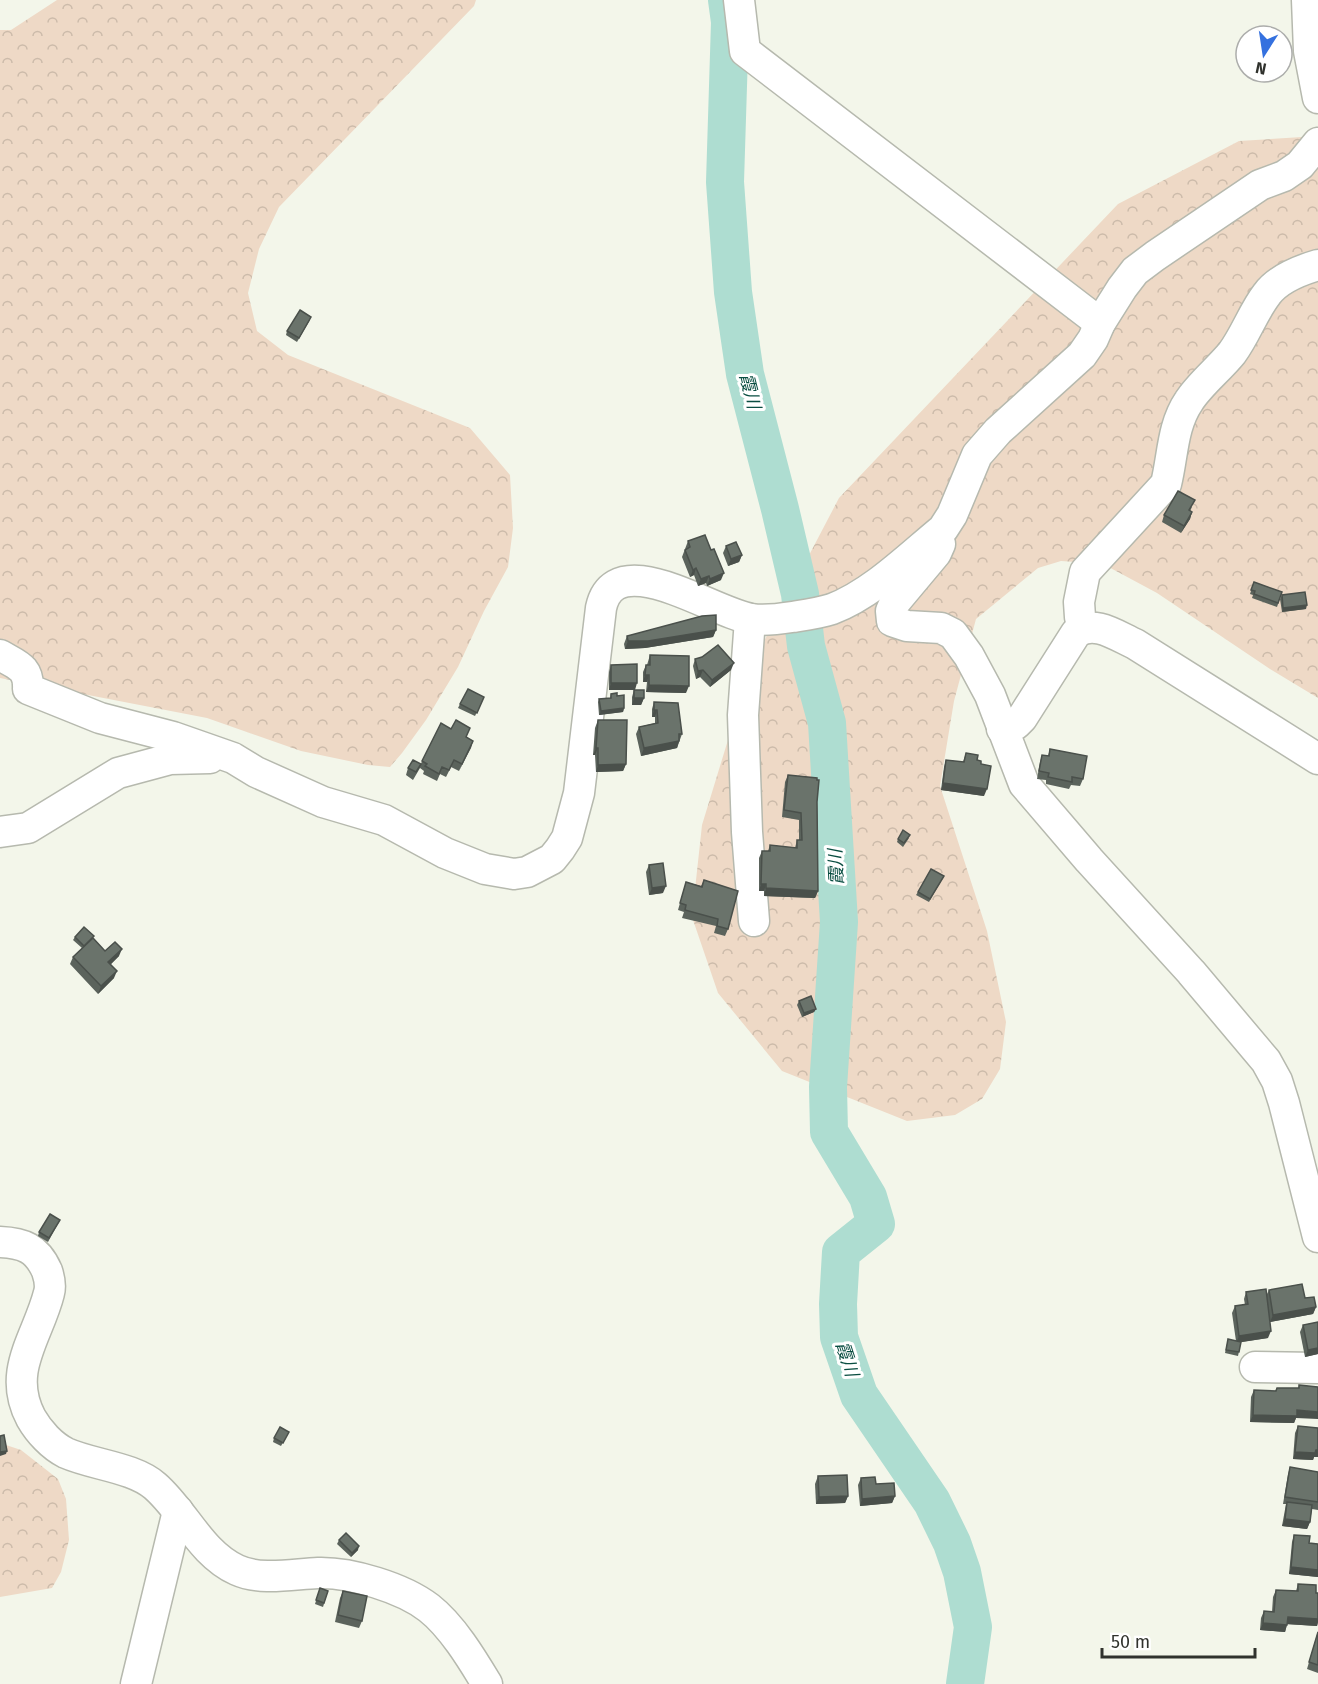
<svg xmlns="http://www.w3.org/2000/svg" width="1318" height="1684" font-family="'Fira Sans','Noto Sans JP',sans-serif">
<style>
.forest{fill:url(#forest-crowns)}
.lines{fill:none;stroke-linecap:round;stroke-linejoin:round}
.river{stroke:#aeddd1;stroke-width:38}
.minor-casing{stroke:#b6b9ae;stroke-width:33}
.minor{stroke:#fff;stroke-width:30}
.wall{fill:#5b635c}
.shaded-wall{fill:#4a504b}
.building{fill:#6a736b;stroke:#4a504b;stroke-width:1.5}
.labels{text-anchor:middle;stroke-width:6;stroke-linejoin:round;paint-order:stroke}
.water-label{font-size:18px;font-style:italic;fill:#094d41;stroke:#fff}
</style>
<defs>
<pattern id="forest-crowns" width="20" height="18" patternUnits="userSpaceOnUse" patternTransform="scale(1.5)"><rect width="20" height="18" fill="#eed9c6"/><path d="M2 6a3 3 0 1 1 6 0M12 15a3 3 0 1 1 6 0" fill="none" stroke="#cba"/></pattern>
</defs>
<rect width="100%" height="100%" fill="#f3f6ea"/>
<g class="forest">
<polygon points="57,0 476,0 474,6 279,207 259,249 248,293 257,331 288,355 470,428 510,475 513,528 508,567 484,611 458,667 426,720 402,753 390,767 368,765 301,751 207,718 0,678 0,30 11,30"/>
<polygon points="1318,136 1318,698 1270,669 1157,593 1103,564 1061,561 1038,568 976,619 954,701 940,786 987,931 1006,1022 1000,1069 982,1099 955,1115 907,1121 782,1071 718,993 692,917 702,825 750,668 839,498 1118,204 1239,141"/>
<polygon points="0,1443 21,1450 58,1479 66,1499 69,1540 61,1572 52,1588 0,1597"/>
</g>
<g class="lines">
<polyline class="river" points="727,0 730,22 725,182 733,292 745,374 780,509 800,594 806,646 827,723 839,922 828,1087 829,1132 868,1197 876,1224 841,1252 838,1304 839,1337 859,1395 932,1502 952,1543 962,1572 973,1627 965,1684"/>
<defs>
<g id="minor">
<polyline points="739,0 745,51 1100,323"/>
<polyline points="1307,0 1309,51 1318,98"/>
<polyline points="940,544 936,553 895,602 891,611 892,621 907,626 941,628 953,634 969,656 990,695 1024,784 1089,860 1191,972 1266,1061 1277,1081 1284,1103 1318,1237"/>
<polyline points="750,619 743,715 747,832 754,921"/>
<path d="M1083,628l-3,-11 -1,-15 6,-30 81,-88c7,-28 6,-58 23,-83 10,-16 30,-32 43,-48 14,-19 21,-41 35,-59 11,-15 34,-24 51,-29"/>
<path d="M0,655c17,10 29,12 28,34l72,29 73,19 60,21 23,14 67,30 61,18 61,33 40,16 29,5 13,-2 25,-13 8,-10 7,-11 12,-45 22,-185c14,-65 113,6 151,11 13,2 27,0 40,-2 13,-2 28,-4 40,-8 40,-15 78,-53 111,-80l9,-14 25,-60 21,-24 84,-76 11,-16 7,-16 22,-35 13,-17 20,-15 105,-71 24,-9 16,-11 18,-22"/>
<path d="M1002,729l14,-5 6,-6 54,-85c18,-14 41,3 59,11l183,115"/>
<polyline points="0,832 28,828 118,773 170,759 210,758"/>
<path d="M0,1242c23,1 37,6 47,29 2,6 4,15 2,22 -11,44 -43,78 -18,125 8,14 21,28 35,35 27,12 67,14 89,33 29,25 46,68 82,84 24,11 56,4 81,3 33,-1 85,15 111,35 23,18 43,51 58,76"/>
<polyline points="1255,1367 1318,1368"/>
<polyline points="136,1684 178,1511"/>
</g>
</defs>
<use href="#minor" class="minor-casing"/>
<use href="#minor" class="minor"/>
</g>
<g class="wall">
<polygon points="310,320 297,342 286,335 287,331"/>
<polygon points="1192,507 1190,511 1192,512 1190,519 1181,533 1162,522 1164,515"/>
<polygon points="688,541 721,580 707,586 706,583 698,586 694,575 690,577 682,557"/>
<polygon points="726,546 742,555 739,562 728,566 723,553"/>
<polygon points="1254,582 1282,592 1277,607 1252,598 1253,595 1250,594"/>
<polygon points="1282,595 1306,609 1282,612 1280,599"/>
<polygon points="716,630 713,637 645,648 625,649 624,644 627,636"/>
<polygon points="650,655 686,693 646,692 647,682 643,682 643,672 646,665 647,665"/>
<polygon points="695,659 731,670 710,687 700,677 696,679 693,666"/>
<polygon points="611,665 635,690 609,690 609,672"/>
<polygon points="634,690 644,698 641,705 632,705 632,697"/>
<polygon points="611,694 617,696 624,708 623,712 599,715 598,702 599,699 610,698"/>
<polygon points="484,697 475,716 458,708 460,704"/>
<polygon points="654,702 682,734 677,748 641,756 636,734 639,727 655,723 655,717 652,717 652,709"/>
<polygon points="598,720 626,764 623,771 596,772 595,755 593,755 595,728"/>
<polygon points="466,737 473,741 459,771 451,767 446,777 440,774 437,781 423,774 424,771 420,768 413,780 406,775 408,768 421,764 422,761"/>
<polygon points="1050,749 1083,779 1080,786 1071,785 1069,789 1046,784 1046,780 1037,779 1040,762 1042,755 1048,756"/>
<polygon points="966,753 977,760 981,764 984,796 941,790 944,767 946,760 963,762"/>
<polygon points="788,775 817,802 818,891 815,898 764,896 764,891 759,891 759,858 762,851 768,851 770,845 795,848 797,840 799,840 799,820 782,817 785,782"/>
<polygon points="909,838 903,847 897,842 898,839"/>
<polygon points="649,865 663,893 649,895 646,872"/>
<polygon points="944,876 929,902 916,895 918,892"/>
<polygon points="704,880 728,929 725,936 714,933 716,926 682,918 684,912 678,910 686,882 701,886"/>
<polygon points="75,937 93,938 105,951 119,956 111,964 114,978 98,994 70,964 73,957 82,948 73,940"/>
<polygon points="799,1001 816,1009 814,1012 802,1017 797,1005"/>
<polygon points="60,1220 48,1242 38,1236 39,1232"/>
<polygon points="1269,1290 1305,1298 1316,1307 1313,1314 1270,1322 1268,1311 1268,1338 1241,1342 1238,1356 1225,1353 1228,1339 1236,1341 1232,1313 1235,1306 1245,1305 1244,1299 1246,1292 1266,1296"/>
<polygon points="1318,1322 1318,1354 1305,1357 1300,1332 1303,1325"/>
<polygon points="1299,1385 1296,1418 1294,1423 1250,1422 1251,1397 1254,1390 1275,1391 1277,1388 1298,1388"/>
<polygon points="1298,1426 1318,1428 1318,1457 1314,1457 1313,1460 1293,1459 1295,1433"/>
<polygon points="287,1435 281,1446 273,1442 274,1438"/>
<polygon points="1290,1467 1318,1472 1318,1510 1312,1509 1310,1522 1307,1529 1282,1526 1286,1504 1283,1504 1288,1474"/>
<polygon points="818,1476 848,1496 845,1503 816,1504 815,1484"/>
<polygon points="861,1478 876,1484 895,1496 892,1503 860,1506 858,1485"/>
<polygon points="1294,1535 1309,1543 1318,1544 1318,1577 1289,1574 1292,1542"/>
<polygon points="339,1540 358,1550 351,1557 337,1544"/>
<polygon points="1298,1584 1316,1593 1318,1593 1318,1622 1317,1626 1287,1624 1285,1632 1260,1630 1261,1618 1264,1611 1272,1612 1273,1597 1276,1590 1296,1591"/>
<polygon points="320,1588 328,1591 323,1607 315,1604"/>
<polygon points="343,1591 362,1621 359,1628 335,1622 340,1598"/>
<polygon points="1318,1631 1318,1673 1307,1669"/>
</g>
<g class="shaded-wall">
<polygon points="1192,512 1190,519 1181,533 1184,526"/>
<polygon points="742,555 739,562 728,566 731,559"/>
<polygon points="696,568 694,575 690,577 693,570"/>
<polygon points="724,573 721,580 707,586 710,579"/>
<polygon points="709,576 706,583 698,586 701,579"/>
<polygon points="1307,605 1306,609 1282,612 1283,608"/>
<polygon points="716,630 713,637 645,648 625,649 628,641"/>
<polygon points="734,663 731,670 710,687 712,680"/>
<polygon points="703,670 700,677 696,679 698,671"/>
<polygon points="645,675 649,675 647,682 643,682"/>
<polygon points="611,683 637,683 635,690 609,690"/>
<polygon points="649,685 689,686 686,693 646,692"/>
<polygon points="634,698 644,698 641,705 632,705"/>
<polygon points="624,708 623,712 599,715 601,711"/>
<polygon points="654,710 657,710 655,717 652,717"/>
<polygon points="473,741 471,748 459,771 462,764"/>
<polygon points="679,741 677,748 641,756 644,748"/>
<polygon points="596,748 598,748 595,755 593,755"/>
<polygon points="626,764 623,771 596,772 598,765"/>
<polygon points="943,783 987,789 984,796 941,790"/>
<polygon points="761,884 766,884 764,891 759,891"/>
<polygon points="666,886 663,893 649,895 652,888"/>
<polygon points="766,888 818,891 815,898 764,896"/>
<polygon points="122,949 119,956 106,969 108,962"/>
<polygon points="117,971 114,978 98,994 101,986"/>
<polygon points="816,1009 814,1012 802,1017 804,1013"/>
<polygon points="1316,1307 1313,1314 1270,1322 1273,1315"/>
<polygon points="1271,1331 1268,1338 1236,1343 1239,1336"/>
<polygon points="1318,1348 1318,1354 1305,1357 1308,1350"/>
<polygon points="1297,1410 1318,1412 1318,1419 1296,1418 1294,1423 1250,1422 1253,1415"/>
<polygon points="1316,1450 1318,1450 1318,1457 1314,1457 1313,1460 1293,1459 1295,1452"/>
<polygon points="7,1451 6,1454 0,1456 0,1452"/>
<polygon points="848,1496 845,1503 816,1504 819,1497"/>
<polygon points="895,1496 892,1503 860,1506 862,1499"/>
<polygon points="1285,1519 1310,1522 1307,1529 1282,1526"/>
<polygon points="359,1546 358,1550 351,1557 352,1553"/>
<polygon points="1291,1567 1318,1570 1318,1577 1289,1574"/>
<polygon points="1288,1617 1318,1619 1318,1622 1317,1626 1285,1624"/>
<polygon points="1263,1623 1287,1625 1285,1632 1260,1630"/>
</g>
<g class="building">
<polygon points="300,310 311,317 299,338 287,331"/>
<polygon points="1178,491 1195,500 1189,510 1192,512 1184,526 1164,515"/>
<polygon points="705,535 711,550 714,549 724,573 710,579 709,576 701,579 696,568 693,570 685,550 690,547 688,541"/>
<polygon points="736,542 742,555 731,559 726,546"/>
<polygon points="1254,582 1282,592 1278,603 1254,594 1255,591 1251,590"/>
<polygon points="1305,592 1307,605 1283,608 1282,595"/>
<polygon points="716,615 716,630 648,641 628,641 627,636 702,616"/>
<polygon points="718,645 734,663 712,680 703,670 698,671 695,659 702,657"/>
<polygon points="650,655 689,656 689,686 649,685 649,675 645,675 646,665 650,665"/>
<polygon points="637,664 637,683 611,683 611,665"/>
<polygon points="468,689 484,697 477,713 460,704"/>
<rect x="634" y="690" width="10" height="8"/>
<polygon points="617,693 617,696 624,695 624,708 601,711 599,699 611,698 611,694"/>
<polygon points="654,702 678,703 682,734 679,734 679,741 644,748 639,727 658,723 657,710 654,710"/>
<polygon points="456,720 470,728 466,737 473,741 462,764 454,760 449,770 442,767 439,774 425,766 427,764 422,761 441,723 451,729"/>
<polygon points="598,720 627,720 626,764 598,765 598,748 596,748"/>
<polygon points="1050,749 1087,756 1083,779 1072,777 1072,782 1048,777 1049,773 1039,771 1042,755 1049,756"/>
<polygon points="966,753 978,755 977,760 981,761 981,764 991,766 987,789 943,783 946,760 964,762"/>
<polygon points="413,760 421,764 416,772 408,768"/>
<polygon points="788,775 817,778 817,780 819,780 817,802 818,891 766,888 766,884 761,884 762,851 770,851 770,845 797,848 797,840 802,840 801,813 784,810"/>
<polygon points="903,830 910,835 904,843 898,839"/>
<polygon points="663,863 666,886 652,888 649,865"/>
<polygon points="931,869 944,876 930,899 918,892"/>
<polygon points="704,880 738,891 728,929 717,926 718,919 685,910 686,905 680,903 686,882 702,887"/>
<polygon points="84,927 94,936 84,946 75,937"/>
<polygon points="93,938 105,951 115,942 122,949 108,962 117,971 101,986 73,957"/>
<polygon points="811,996 816,1009 804,1013 799,1001"/>
<polygon points="50,1214 60,1220 49,1238 39,1232"/>
<polygon points="1302,1284 1305,1298 1314,1297 1316,1307 1273,1315 1269,1290"/>
<polygon points="1266,1289 1271,1331 1239,1336 1235,1306 1248,1304 1246,1292"/>
<polygon points="1318,1322 1318,1348 1308,1350 1303,1325"/>
<polygon points="1228,1339 1241,1342 1239,1352 1226,1350"/>
<polygon points="1299,1385 1318,1387 1318,1412 1297,1410 1297,1416 1253,1415 1254,1390 1276,1391 1277,1388 1299,1388"/>
<polygon points="1298,1426 1318,1428 1318,1450 1316,1450 1315,1453 1295,1452"/>
<polygon points="280,1427 289,1432 283,1443 274,1438"/>
<polygon points="4,1435 7,1451 0,1452 0,1436"/>
<polygon points="1290,1467 1318,1472 1318,1502 1285,1497"/>
<polygon points="847,1475 848,1496 819,1497 818,1476"/>
<polygon points="875,1477 876,1484 894,1483 895,1496 862,1499 861,1478"/>
<polygon points="1287,1502 1312,1505 1310,1522 1285,1519"/>
<polygon points="346,1533 359,1546 352,1553 339,1540"/>
<polygon points="1294,1535 1310,1536 1309,1543 1318,1544 1318,1570 1291,1567"/>
<polygon points="1298,1584 1316,1585 1316,1593 1318,1593 1318,1619 1288,1617 1287,1625 1263,1623 1264,1611 1274,1612 1276,1590 1298,1591"/>
<polygon points="320,1588 328,1591 324,1603 316,1600"/>
<polygon points="343,1591 367,1596 362,1621 338,1615"/>
<polygon points="1318,1632 1318,1665 1309,1662"/>
</g>
<g class="labels">
<g class="water-label">
<text transform="translate(750 391) rotate(76)" y="6">霞川</text>
<text transform="translate(836 867) rotate(-93)" y="6">霞川</text>
<text transform="translate(847 1359) rotate(72)" y="6">霞川</text>
</g>
</g>
<g transform="translate(1264 54) rotate(192)"><circle r="28" fill="#ffffff" stroke="#acadab" stroke-width="1.5"/>
<path d="M0-4.5L10 22L0 15L-10 22Z" fill="#3571df"/>
<text y="-9" font-size="16" font-weight="bold" text-anchor="middle" fill="#30322d">N</text>
</g>
<path d="M1102 1648v9h153v-9" fill="none" stroke="#30322d" stroke-width="3"/>
<text x="1111" y="1648" font-size="18" fill="#30322d" stroke="#ffffff" stroke-width="4.5" paint-order="stroke">50 m</text>
</svg>
